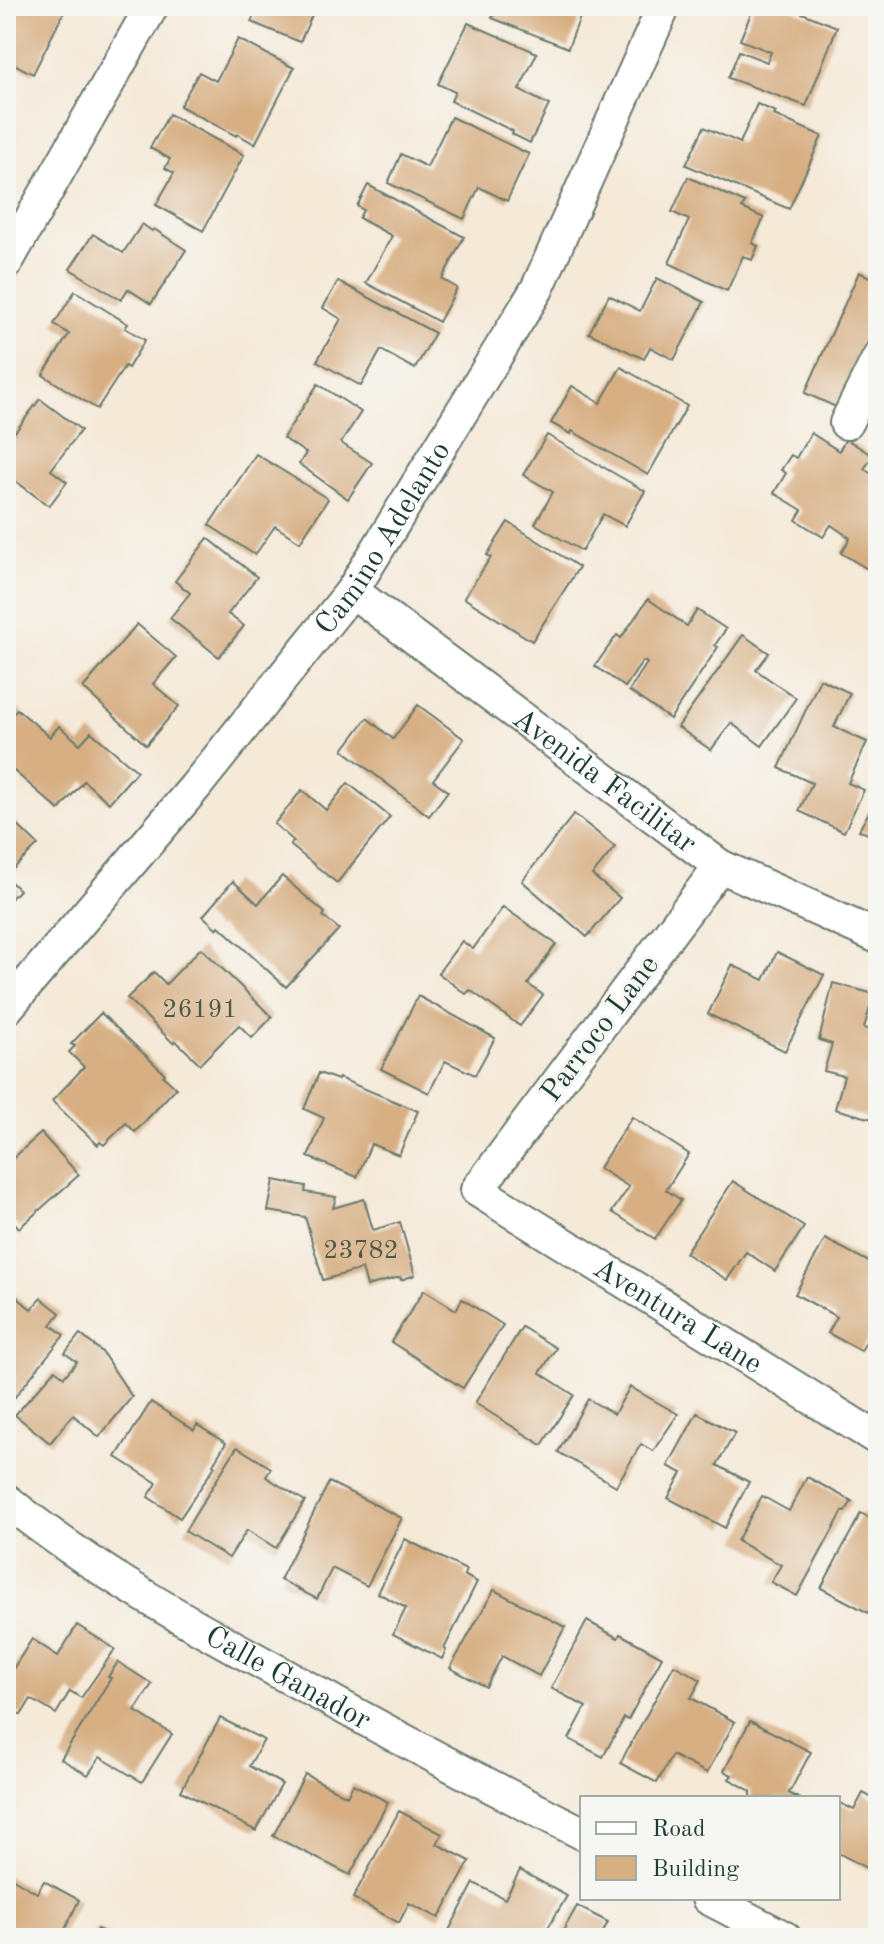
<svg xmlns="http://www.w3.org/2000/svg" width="884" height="1944" font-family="'Old Standard TT',serif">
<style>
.building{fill:#d7af83}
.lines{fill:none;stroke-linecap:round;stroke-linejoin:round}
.minor-casing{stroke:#6a796d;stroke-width:36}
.minor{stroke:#fff;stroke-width:32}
.labels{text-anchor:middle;stroke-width:7;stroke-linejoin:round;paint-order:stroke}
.number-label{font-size:26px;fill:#4d5a48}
.street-label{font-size:30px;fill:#1f3d34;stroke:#f6f6f2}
</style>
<rect width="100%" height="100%" fill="#f6f6f2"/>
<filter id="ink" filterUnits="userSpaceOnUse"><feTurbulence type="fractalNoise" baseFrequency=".0125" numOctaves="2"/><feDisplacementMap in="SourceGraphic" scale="16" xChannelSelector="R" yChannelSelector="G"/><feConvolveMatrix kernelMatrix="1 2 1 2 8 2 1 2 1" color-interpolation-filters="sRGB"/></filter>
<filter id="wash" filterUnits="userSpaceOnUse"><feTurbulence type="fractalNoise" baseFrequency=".006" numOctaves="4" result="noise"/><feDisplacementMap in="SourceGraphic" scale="32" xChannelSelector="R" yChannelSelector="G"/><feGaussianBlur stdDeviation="1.8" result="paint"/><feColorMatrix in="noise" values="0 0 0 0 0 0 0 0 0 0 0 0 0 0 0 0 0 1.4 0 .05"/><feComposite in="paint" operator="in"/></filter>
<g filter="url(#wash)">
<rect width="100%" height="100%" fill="#f5e9d8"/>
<g id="blocks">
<g class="building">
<polygon points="6,6 67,6 33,74 6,60"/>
<polygon points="258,6 316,6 300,42 251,22"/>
<polygon points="497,6 566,6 582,12 568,48 492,18"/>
<polygon points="754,6 785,6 837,27 806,106 728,78 739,51 767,62 771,52 740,40"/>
<polygon points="468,23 537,53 519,90 549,105 530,143 512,134 513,131 451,101 455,92 438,84"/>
<polygon points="238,39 294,68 255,144 237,134 236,136 180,106 199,72 216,81"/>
<polygon points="757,104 776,112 774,115 822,136 789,209 686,165 704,127 740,143"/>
<polygon points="169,114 244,155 203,231 156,205 174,173 165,168 170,159 150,148"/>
<polygon points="451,117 529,154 507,201 479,187 464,219 388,183 401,154 427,167"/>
<polygon points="688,177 745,203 742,208 764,218 752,243 758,246 752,260 743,256 727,291 669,263 689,220 672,212"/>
<polygon points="368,185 464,237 442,279 457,288 439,322 366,283 392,236 359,218 363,210 357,206"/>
<polygon points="142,224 152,231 154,229 186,250 151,304 128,289 121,300 70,269 93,234 123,253"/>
<polygon points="859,272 878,281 878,320 838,408 805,393"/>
<polygon points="657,278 704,302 674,360 650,347 644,359 589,333 609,295 640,311"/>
<polygon points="338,281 435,333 415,369 381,350 361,386 317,361 341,319 323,308"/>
<polygon points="75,291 128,324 125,328 145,340 128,368 125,366 97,409 43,375 69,334 54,324"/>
<polygon points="621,367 687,406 648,475 572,431 571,434 551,423 572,386 600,403"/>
<polygon points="318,384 361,412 341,443 372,463 348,499 299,464 306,453 283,438"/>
<polygon points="40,399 81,430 51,470 67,482 49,506 6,474 6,425 15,432"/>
<polygon points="811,433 839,451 846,439 873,456 864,469 878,478 878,559 871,571 841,553 850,538 831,525 823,537 796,520 802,510 774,493 786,473 781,470 791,455 796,458"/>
<polygon points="547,435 645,491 625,526 603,514 582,551 535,524 553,492 523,475"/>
<polygon points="256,454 328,499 300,542 275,526 255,555 209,525"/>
<polygon points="508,522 579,567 532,641 464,598 491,557 487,555"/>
<polygon points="208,538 257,577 228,614 244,626 219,657 170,618 190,593 175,581"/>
<polygon points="648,599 687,626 697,610 726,629 715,645 718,647 670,719 629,691 647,663 643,661 625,687 595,666 617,635 621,638"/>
<polygon points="137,624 176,657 153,684 179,706 146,745 83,688"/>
<polygon points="743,635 769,653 756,670 796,698 762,746 731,723 711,750 678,727"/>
<polygon points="820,679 850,693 834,727 867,742 848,783 864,790 844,832 799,811 812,783 779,768"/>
<polygon points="418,705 464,739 433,780 448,791 429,816 343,750 367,718 393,739"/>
<polygon points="17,709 50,737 59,726 80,744 91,732 137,771 109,803 84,781 59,810 6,764 6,722"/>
<polygon points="348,783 390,817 337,883 290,845 294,841 274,824 302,790 326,810"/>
<polygon points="878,796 878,839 859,830"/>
<polygon points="6,814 38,845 6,876"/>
<polygon points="574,814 615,847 592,875 620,898 587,937 522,881"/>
<polygon points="282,876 325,913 323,916 339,929 286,987 219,926 217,929 203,916 233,881 258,904"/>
<polygon points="6,877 19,890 6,904"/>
<polygon points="503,907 556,944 528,984 543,995 520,1026 470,990 466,994 438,973 462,941 473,949"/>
<polygon points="201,948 272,1017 252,1038 239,1025 200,1064 175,1040 173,1043 127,998 154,972 166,984"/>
<polygon points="777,952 824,975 785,1051 708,1014 732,965 764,980"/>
<polygon points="833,983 874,994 864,1028 878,1032 876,1120 835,1109 844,1076 824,1071 832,1044 819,1040"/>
<polygon points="418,996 495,1038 475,1075 445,1061 429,1093 381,1069"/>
<polygon points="101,1013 165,1074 163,1076 176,1088 135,1132 126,1123 104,1145 100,1142 98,1145 52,1101 84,1067 69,1052 75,1046 71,1044"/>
<polygon points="319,1073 338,1080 339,1078 418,1111 399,1155 371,1144 357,1177 308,1157 324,1118 304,1109"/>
<polygon points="632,1117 689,1154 666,1190 681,1200 655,1239 612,1212 629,1187 599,1168"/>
<polygon points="41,1133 79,1175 19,1228 6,1213 6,1157 10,1161"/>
<polygon points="274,1180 306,1186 305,1192 336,1197 333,1208 364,1199 373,1230 400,1222 415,1275 401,1280 400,1277 367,1286 362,1269 323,1280 305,1217 268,1211"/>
<polygon points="733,1181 804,1227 775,1271 746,1252 727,1280 685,1253"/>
<polygon points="825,1239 869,1262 871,1259 878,1263 878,1320 861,1351 828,1333 837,1317 795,1294"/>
<polygon points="6,1288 31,1309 41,1298 60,1313 51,1325 64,1335 10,1403 6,1400"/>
<polygon points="424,1290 456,1310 462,1299 503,1325 463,1388 391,1342"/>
<polygon points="522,1327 556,1348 540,1373 574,1395 542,1445 475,1403"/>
<polygon points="80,1334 102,1352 132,1397 99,1437 73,1415 50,1443 15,1415 55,1370 64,1377 77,1362 65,1353"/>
<polygon points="630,1387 678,1414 653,1451 641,1444 616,1486 558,1452 588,1399 614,1414"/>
<polygon points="151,1402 194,1430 197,1425 226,1443 213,1464 215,1466 180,1518 148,1497 157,1483 116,1457"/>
<polygon points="697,1413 735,1433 717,1465 749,1482 725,1528 668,1498 682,1473 668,1466"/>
<polygon points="237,1447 271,1468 266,1477 305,1501 276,1548 247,1530 229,1558 185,1531"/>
<polygon points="807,1477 852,1501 845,1512 843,1511 797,1596 771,1582 781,1565 737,1541 762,1496 789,1511"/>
<polygon points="329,1482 402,1518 367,1586 332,1568 317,1599 280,1580"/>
<polygon points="861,1513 878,1523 878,1618 821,1588"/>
<polygon points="405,1539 466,1570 464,1575 477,1582 444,1649 446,1650 442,1659 393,1634 406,1608 378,1593"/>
<polygon points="494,1590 565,1627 539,1676 502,1656 486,1687 450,1668"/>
<polygon points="587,1621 618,1638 620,1634 662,1657 628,1720 624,1718 603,1757 569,1739 586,1707 551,1688"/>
<polygon points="77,1625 115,1649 81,1698 70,1691 56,1714 31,1699 21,1715 6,1705 6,1680 32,1639 58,1656"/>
<polygon points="118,1662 152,1684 135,1711 172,1734 142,1782 100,1757 88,1775 61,1759 111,1678 108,1677"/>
<polygon points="674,1665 701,1680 691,1698 735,1722 707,1773 672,1755 657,1783 620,1763"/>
<polygon points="220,1718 264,1740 249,1766 282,1784 256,1831 181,1791"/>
<polygon points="750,1721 811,1752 789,1793 798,1798 751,1798 751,1791 729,1779 732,1775 724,1771"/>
<polygon points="305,1774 347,1796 353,1784 388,1802 350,1875 273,1836"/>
<polygon points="863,1793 878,1801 878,1874 838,1853 838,1802 854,1810"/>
<polygon points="399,1811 442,1834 437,1844 470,1861 439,1918 409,1903 399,1923 353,1898"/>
<polygon points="520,1870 567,1896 543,1936 528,1928 523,1938 450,1938 446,1936 474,1883 505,1899"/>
<polygon points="6,1875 37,1893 44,1881 79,1900 61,1938 8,1938"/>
<polygon points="577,1906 608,1922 600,1938 559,1938"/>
<polygon points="97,1929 117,1938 93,1938"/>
</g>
</g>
</g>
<g filter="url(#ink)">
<use href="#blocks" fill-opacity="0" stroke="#6a796d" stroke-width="2"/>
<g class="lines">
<defs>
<g id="minor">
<polyline points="6,263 152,6"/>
<polyline points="846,423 878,359"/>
<path id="s1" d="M352,591l368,275 158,71"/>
<path id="s2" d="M720,866l-243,324 401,249"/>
<path id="s3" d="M6,1009l189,-222 157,-196 185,-302 127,-283"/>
<path id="s4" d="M6,1500c86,70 185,124 282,177 97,54 195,106 294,156"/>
<polyline points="708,1898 785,1938"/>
</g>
</defs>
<use href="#minor" class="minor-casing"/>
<use href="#minor" class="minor"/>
</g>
</g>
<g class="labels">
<g class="number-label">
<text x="200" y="1017">26191</text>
<text x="361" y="1258">23782</text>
</g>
<g class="street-label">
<text dy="10" stroke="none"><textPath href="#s3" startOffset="604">Camino Adelanto</textPath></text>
<text dy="10" stroke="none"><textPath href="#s1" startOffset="316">Avenida Facilitar</textPath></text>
<text transform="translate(599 1028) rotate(-53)" y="10">Parroco Lane</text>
<text dy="10" stroke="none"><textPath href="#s2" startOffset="642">Aventura Lane</textPath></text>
<text dy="10" stroke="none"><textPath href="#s4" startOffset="334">Calle Ganador</textPath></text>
</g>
</g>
<rect width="884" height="1944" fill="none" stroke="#f6f6f2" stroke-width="32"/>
<rect x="580" y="1796" width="260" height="104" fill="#f6f6f2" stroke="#a0aca6" stroke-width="2"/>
<rect x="596" y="1822" width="40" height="12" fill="#ffffff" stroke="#a0aca6" stroke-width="2"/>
<text x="652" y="1836" font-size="24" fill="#1f3d34">Road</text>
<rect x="596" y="1856" width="40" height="24" fill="#d7af83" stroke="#a0aca6" stroke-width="2"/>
<text x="652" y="1876" font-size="24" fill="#1f3d34">Building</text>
</svg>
